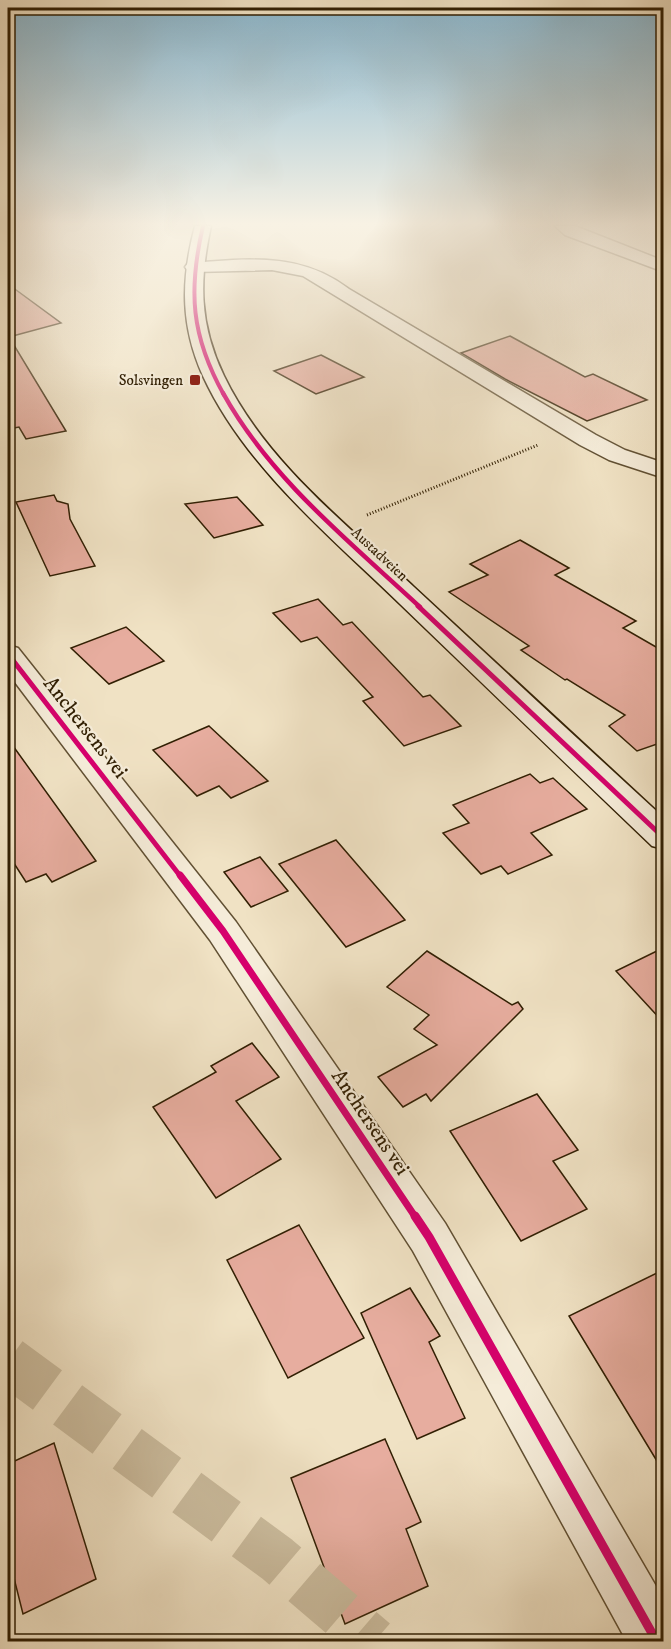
<svg xmlns="http://www.w3.org/2000/svg" width="671" height="1649" font-family="'IM FELL DW Pica',serif">
<style>
.building{fill:#e7ad9f;stroke:#311f03;stroke-width:1.5}
.lines{fill:none;stroke-linecap:round;stroke-linejoin:round}
.highway-tunnel{stroke:#cabb9d;stroke-width:49;stroke-dasharray:49 25;stroke-linecap:butt}
.street-casing{stroke:#615033;stroke-width:3}
.secondary-casing{stroke:#311f03;stroke-width:3}
.path{stroke:#311f03;stroke-width:3;stroke-dasharray:1 2;stroke-linecap:butt}
.street{fill:#f5ecd9;fill-rule:evenodd}
.secondary{fill:#f5ecd9;fill-rule:evenodd}
.cycleway-far4-casing{stroke:#f5ecd9;stroke-width:6}
.cycleway-far3-casing{stroke:#f5ecd9;stroke-width:8}
.cycleway-far2-casing{stroke:#f5ecd9;stroke-width:9}
.cycleway-far1-casing{stroke:#f5ecd9;stroke-width:10}
.cycleway-casing{stroke:#f5ecd9;stroke-width:13}
.cycleway-far4{stroke:#d6006c;stroke-width:4}
.cycleway-far3{stroke:#d6006c;stroke-width:4.5}
.cycleway-far2{stroke:#d6006c;stroke-width:5}
.cycleway-far1{stroke:#d6006c;stroke-width:7}
.cycleway{stroke:#d6006c;stroke-width:9}
.poi-dot{fill:#8f2418;stroke:#f5ecd9;stroke-width:2}
.labels{text-anchor:middle;stroke-width:4.5;stroke-linejoin:round;paint-order:stroke}
.far-poi-label{font-size:15px;fill:#311f03;stroke:#f5ecd9;text-anchor:end}
.far-street-label{font-size:15px;fill:#311f03;stroke:#f5ecd9}
.near-street-label{font-size:21px;fill:#311f03;stroke:#f5ecd9}
</style>
<rect width="100%" height="100%" fill="#f0e2c4"/>
<filter id="stains"><feTurbulence type="fractalNoise" baseFrequency=".00333" numOctaves="4"/><feColorMatrix values="0 0 0 0 .2 0 0 0 0 .09 0 0 0 0 .02 0 0 0 .5 -.17"/></filter>
<radialGradient id="worn" r=".72"><stop offset=".6" stop-color="#630" stop-opacity="0"/><stop offset="1" stop-color="#630" stop-opacity=".3"/></radialGradient>
<g class="building">
<polygon points="8,284 61,323 9,337 66,431 26,439 19,427 8,429"/>
<polygon points="510,336 585,377 593,374 647,400 587,421 505,379 461,353"/>
<polygon points="321,355 364,377 316,394 274,371"/>
<polygon points="54,495 57,501 68,504 70,519 95,566 50,576 16,502"/>
<polygon points="237,497 263,525 214,538 185,504"/>
<polygon points="520,540 569,568 555,575 636,621 623,628 663,651 663,742 637,751 609,726 625,715 567,679 565,680 521,650 529,646 449,592 488,575 470,564"/>
<polygon points="318,599 343,625 352,622 423,697 430,695 461,726 404,746 363,701 373,697 317,637 301,642 273,613"/>
<polygon points="126,627 164,661 109,684 71,648"/>
<polygon points="209,726 268,781 231,798 219,786 197,796 153,750"/>
<polygon points="8,739 96,861 52,882 46,874 26,882 8,854"/>
<polygon points="530,774 540,783 553,778 587,809 531,833 552,855 508,874 501,866 481,874 443,833 469,823 453,805"/>
<polygon points="336,840 405,920 346,947 279,864"/>
<polygon points="260,857 288,891 251,907 224,872"/>
<polygon points="663,948 663,1022 616,971"/>
<polygon points="427,951 512,1005 518,1002 523,1009 431,1101 426,1094 403,1107 378,1077 437,1045 414,1029 429,1015 387,987"/>
<polygon points="252,1043 279,1077 236,1101 281,1159 216,1198 153,1107 216,1072 211,1066"/>
<polygon points="537,1094 578,1150 553,1161 587,1209 521,1241 450,1131"/>
<polygon points="299,1225 364,1338 288,1378 227,1260"/>
<polygon points="663,1270 663,1471 569,1316"/>
<polygon points="410,1288 440,1336 429,1342 465,1418 417,1439 361,1313"/>
<polygon points="385,1439 421,1522 406,1529 428,1586 345,1624 291,1478"/>
<polygon points="54,1443 96,1579 23,1614 14,1578 8,1581 8,1464"/>
</g>
<g class="lines">
<polyline class="highway-tunnel" points="8,1361 277,1559 374,1642"/>
<defs>
<g id="street">
<polygon points="555,226 575,226 664,261 664,272 565,235"/>
<path d="M233,260c43,-2 81,2 116,29l247,146 29,15 39,13v15l-55,-18 -29,-15 -277,-169 -31,-6 -78,2 -6,-1 -3,-4 3,-4z"/>
<polygon points="8,645 18,648 236,922 445,1223 664,1600 664,1642 627,1642 413,1251 210,940 8,673"/>
</g>
<path id="secondary" d="M195,226h16c-12,55 -12,98 13,150 41,85 122,148 190,211 83,77 166,154 250,231v31l-12,-3c-84,-80 -168,-161 -252,-242 -70,-68 -155,-137 -197,-228 -23,-51 -22,-97 -8,-150z"/>
</defs>
<use href="#street" class="street-casing"/>
<use href="#secondary" class="secondary-casing"/>
<polyline class="path" points="367,515 538,445"/>
<use href="#street" class="street"/>
<use href="#secondary" class="secondary"/>
<defs>
<path id="cycleway-far4" d="M203,226c-15,65 -12,110 21,169"/>
<path id="cycleway-far3" d="M223,393c47,85 127,149 197,214"/>
<g id="cycleway-far2">
<polyline points="418,606 664,838"/>
<polyline points="8,654 181,877"/>
</g>
<polyline id="cycleway-far1" points="180,875 223,931 416,1218"/>
<polyline id="cycleway" points="415,1216 429,1237 657,1642"/>
</defs>
<use href="#cycleway-far4" class="cycleway-far4-casing"/>
<use href="#cycleway-far3" class="cycleway-far3-casing"/>
<use href="#cycleway-far2" class="cycleway-far2-casing"/>
<use href="#cycleway-far1" class="cycleway-far1-casing"/>
<use href="#cycleway" class="cycleway-casing"/>
<use href="#cycleway-far4" class="cycleway-far4"/>
<use href="#cycleway-far3" class="cycleway-far3"/>
<use href="#cycleway-far2" class="cycleway-far2"/>
<use href="#cycleway-far1" class="cycleway-far1"/>
<use href="#cycleway" class="cycleway"/>
</g>
<linearGradient id="sky" x2="0" y2="1"><stop stop-color="#89b8d1"/><stop offset="0.49" stop-color="#f8f2e4"/><stop offset="1" stop-color="#f8f2e4" stop-opacity="0"/></linearGradient>
<rect width="671" height="457" fill="url(#sky)"/>
<rect class="poi-dot" x="189" y="374" width="12" height="12" rx="3"/>
<g class="labels">
<g class="far-poi-label">
<text x="183" y="385">Solsvingen</text>
</g>
<g class="far-street-label">
<text transform="translate(380 554) rotate(43)" y="5">Austadveien</text>
</g>
<g class="near-street-label">
<text transform="translate(86 727) rotate(52)" y="7">Anchersens vei</text>
<text transform="translate(371 1122) rotate(56)" y="7">Anchersens vei</text>
</g>
</g>
<rect width="671" height="1649" fill="none" stroke="#f0e2c4" stroke-width="30"/>
<rect x="9" y="9" width="653" height="1631" fill="none" stroke="#311f03" stroke-width="3"/>
<rect x="15" y="15" width="641" height="1619" fill="none" stroke="#311f03" stroke-width="1.5"/>
<rect width="100%" height="100%" filter="url(#stains)"/>
<rect width="100%" height="100%" fill="url(#worn)"/>
</svg>
